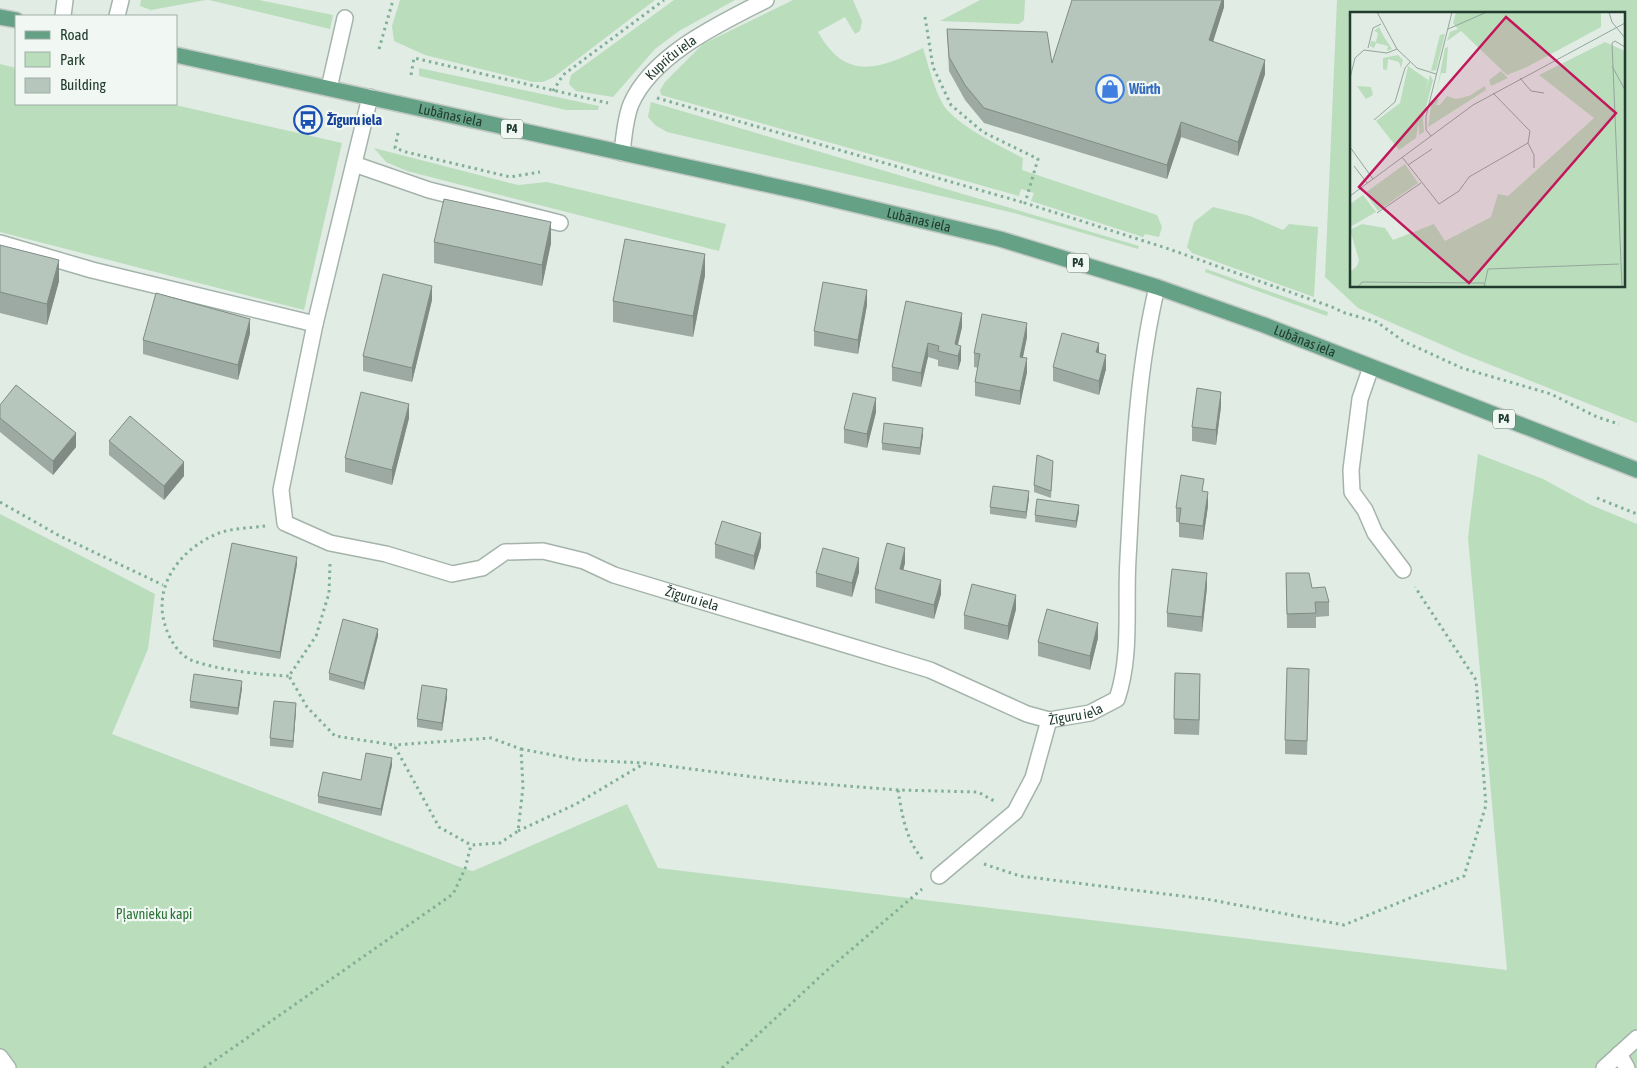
<svg xmlns="http://www.w3.org/2000/svg" width="1637" height="1068" font-family="'Asap Condensed',sans-serif">
<style>
.green{fill:#baddbc;fill-rule:evenodd}
.lines{fill:none;stroke-linecap:round;stroke-linejoin:round}
.minor-casing{stroke:#a4b4ab;stroke-width:18}
.major-casing{stroke:#c1c8c5;stroke-width:18}
.path{stroke:#81af97;stroke-width:3;stroke-dasharray:2.5 4;stroke-linecap:butt}
.minor{stroke:#fff;stroke-width:15}
.major{stroke:#65a185;stroke-width:15}
.wall{fill:#9daaa3}
.shaded-wall{fill:#7f8b84}
.building{fill:#b6c6bd;stroke:#7f8b84}
.labels{text-anchor:middle;stroke-width:4.5;stroke-linejoin:round;paint-order:stroke}
.shield{fill:#f1f8f3;stroke:#5f746a;stroke-width:1}
.shield-label{font-size:12px;font-weight:bold;fill:#213c2f}
.street-label{font-size:14px;fill:#213c2f;stroke:#f1f8f3}
.shop-label{font-size:14px;font-weight:bold;fill:#366cbe;stroke:#f1f8f3;text-anchor:start}
.transit-label{font-size:14px;font-weight:bold;fill:#164399;stroke:#f1f8f3;text-anchor:start}
.park-label{font-size:14px;fill:#2b7338;stroke:#f1f8f3}
.inset-road{fill:none;stroke:#94a69c;stroke-width:1}
.view{fill:#c2185b;fill-opacity:0.15;stroke:#c2185b;stroke-width:2.5}
.inset-edge{fill:none;stroke:#213c2f;stroke-width:2.5}
</style>
<rect width="100%" height="100%" fill="#e1ece5"/>
<g class="green">
<polygon points="141,0 206,0 151,10 140,6"/>
<polygon points="209,0 259,0 333,15 330,29"/>
<polygon points="400,0 655,0 554,77 543,82 533,82 425,55 394,41 392,26"/>
<polygon points="674,0 735,0 679,31 655,49 613,97 576,91 569,84 571,75"/>
<path d="M793,0h60l9,21 -2,10 -5,3 -10,-17 -27,15c28,50 61,37 105,16 6,18 13,52 27,65 20,19 48,32 73,45l-1,12 135,45 5,12 -3,10 -14,-3 -2,3 -112,-36 3,-8 -13,-4 -2,7 -358,-101 -1,-5 5,-8 38,-38z"/>
<polygon points="980,0 1025,0 1024,20 1019,24 940,21"/>
<path d="M1337,0h300v423l-174,-69 -105,-46 -33,-31zM1351,14h272v272h-272z"/>
<polygon points="0,64 16,68 16,104 171,104 342,143 304,310 0,232"/>
<polygon points="419,68 599,106 598,110 566,110 419,76"/>
<polygon points="651,102 1139,246 1138,249 1014,213 667,132 655,125 648,117"/>
<polygon points="374,148 518,185 547,182 726,224 719,251 407,171 386,162"/>
<polygon points="1213,207 1250,216 1283,230 1289,224 1318,227 1314,297 1192,253 1187,247 1194,222"/>
<polygon points="1206,269 1328,312 1327,316 1205,272"/>
<polygon points="1478,454 1543,479 1591,505 1637,524 1637,1068 0,1068 0,514 155,594 148,649 112,734 465,869 473,871 627,804 658,868 1507,970 1468,538"/>
</g>
<g class="lines">
<defs>
<g id="minor">
<polyline points="63,16 65,0"/>
<polyline points="117,16 121,0"/>
<polyline points="329,88 345,18"/>
<path id="s1" d="M370,97l-55,227 -34,166 4,33 45,20 56,11 66,20 30,-6 23,-16 38,-1 41,10 30,14 316,95 97,44 22,6 41,-7 27,-14c15,-44 8,-94 11,-140 5,-91 8,-184 29,-272"/>
<path id="s2" d="M622,153c2,-17 3,-34 9,-49 22,-50 90,-81 135,-104"/>
<polyline points="354,164 429,190 560,223"/>
<polyline points="0,243 92,270 315,324"/>
<polyline points="1371,367 1360,399 1351,470 1352,492 1365,510 1375,533 1403,570"/>
<polyline points="939,876 1015,812 1033,778 1049,720"/>
<polyline points="1619,1054 1627,1068"/>
<polyline points="0,1057 8,1068"/>
<polyline points="1604,1068 1637,1038"/>
</g>
<g id="major">
<polyline points="0,17 16,20"/>
<path id="s3" d="M176,55l630,138 194,46 157,48 107,38 373,145"/>
</g>
</defs>
<use href="#minor" class="minor-casing"/>
<use href="#major" class="major-casing"/>
<g class="path">
<polyline points="925,17 933,67 951,105 983,132 1038,159 1025,203 1169,249 1332,307 1345,313 1377,322 1403,341 1462,368 1551,394 1597,417 1619,424"/>
<polyline points="379,49 393,0"/>
<polyline points="411,75 414,58 608,103"/>
<polyline points="553,91 563,75 664,0"/>
<polyline points="657,98 1025,203"/>
<polyline points="398,133 395,148 406,152 510,177 540,172"/>
<polyline points="1597,498 1637,514"/>
<polyline points="0,502 58,535 163,585"/>
<path d="M265,526c-14,2 -32,2 -46,7 -38,15 -68,53 -53,95 4,12 13,27 25,32 26,10 71,15 98,16"/>
<polyline points="330,564 329,593 316,636 289,676 307,707 335,736 394,745 439,827 471,845 500,843 518,831 523,787 521,749 491,738 394,745"/>
<polyline points="521,749 579,760 644,763"/>
<path d="M898,790c4,25 8,51 26,71"/>
<polyline points="518,831 576,804 645,763 785,781 898,790 978,792 996,802"/>
<polyline points="984,864 1020,876 1206,899 1344,925 1464,876 1486,805 1476,680 1415,587"/>
<polyline points="204,1068 453,894 465,869 471,845"/>
<polyline points="722,1068 824,973 922,889"/>
</g>
<use href="#minor" class="minor"/>
<use href="#major" class="major"/>
</g>
<g class="wall">
<polygon points="1224,0 1224,7 1213,42 1265,74 1238,156 1181,137 1167,179 984,123 965,100 949,71 947,29 1052,63"/>
<polygon points="434,242 551,243 542,286 434,263"/>
<polygon points="0,245 59,281 47,325 0,313"/>
<polygon points="705,275 693,337 613,322 613,301"/>
<polygon points="432,300 412,382 363,371 363,356"/>
<polygon points="906,301 962,327 958,345 961,360 958,370 938,366 938,360 928,357 921,387 892,381 892,367"/>
<polygon points="867,305 858,354 814,346 814,331"/>
<polygon points="250,333 238,380 143,354 143,340"/>
<polygon points="1027,337 1023,357 1027,372 1020,405 975,396 975,382 978,368 974,367 974,353"/>
<polygon points="1053,367 1106,369 1099,395 1053,381"/>
<polygon points="0,405 76,447 53,475 0,432"/>
<polygon points="1221,406 1216,445 1192,441 1192,427"/>
<polygon points="876,412 867,448 844,443 844,429"/>
<polygon points="409,418 392,485 345,472 345,458"/>
<polygon points="923,435 920,455 882,450 882,443"/>
<polygon points="109,441 184,476 164,500 109,455"/>
<polygon points="1053,468 1051,498 1034,492 1034,485"/>
<polygon points="1204,491 1208,506 1203,540 1179,537 1179,522 1176,522 1176,508"/>
<polygon points="1029,498 1026,519 990,514 990,507"/>
<polygon points="1079,512 1076,528 1035,522 1035,515"/>
<polygon points="715,544 761,547 754,570 715,558"/>
<polygon points="905,563 903,570 941,594 934,619 875,603 875,589"/>
<polygon points="297,564 280,659 213,647 213,640"/>
<polygon points="859,572 852,597 816,587 816,573"/>
<polygon points="1286,573 1312,588 1329,602 1329,616 1316,617 1316,628 1287,628"/>
<polygon points="1207,587 1202,632 1167,627 1167,613"/>
<polygon points="1016,609 1008,640 964,629 964,615"/>
<polygon points="378,636 364,690 329,680 329,673"/>
<polygon points="1098,638 1090,670 1038,656 1038,642"/>
<polygon points="1309,683 1307,755 1285,754 1285,740"/>
<polygon points="242,688 238,715 190,708 190,701"/>
<polygon points="1200,688 1199,735 1174,734 1174,719"/>
<polygon points="447,697 442,731 417,727 417,719"/>
<polygon points="296,710 293,748 270,746 270,738"/>
<polygon points="392,765 381,816 318,803 318,796 361,780"/>
</g>
<g class="shaded-wall">
<polygon points="1222,0 1224,0 1224,7 1209,54 1209,40"/>
<polygon points="1265,60 1265,74 1238,156 1238,142"/>
<polygon points="1181,122 1181,137 1167,179 1167,165"/>
<polygon points="551,222 551,243 542,286 542,265"/>
<polygon points="705,254 705,275 693,337 693,316"/>
<polygon points="59,260 59,281 47,325 47,304"/>
<polygon points="432,286 432,300 412,382 412,368"/>
<polygon points="867,290 867,305 858,354 858,340"/>
<polygon points="962,313 962,327 955,355 955,344"/>
<polygon points="250,319 250,333 238,380 238,365"/>
<polygon points="1027,323 1027,337 1020,371 1020,357"/>
<polygon points="928,343 928,357 921,387 921,373"/>
<polygon points="1099,343 1099,357 1096,352"/>
<polygon points="961,346 961,360 958,370 958,356"/>
<polygon points="1106,355 1106,369 1099,395 1099,381"/>
<polygon points="1027,358 1027,372 1020,405 1020,391"/>
<polygon points="1221,392 1221,406 1216,445 1216,430"/>
<polygon points="876,398 876,412 867,448 867,434"/>
<polygon points="409,404 409,418 392,485 392,470"/>
<polygon points="923,428 923,435 920,455 920,448"/>
<polygon points="76,433 76,447 53,475 53,461"/>
<polygon points="184,462 184,476 164,500 164,486"/>
<polygon points="1029,491 1029,498 1026,519 1026,512"/>
<polygon points="1208,492 1208,506 1203,540 1203,526"/>
<polygon points="1079,505 1079,512 1076,528 1076,521"/>
<polygon points="761,533 761,547 754,570 754,556"/>
<polygon points="905,548 905,563 900,584 900,569"/>
<polygon points="297,557 297,564 280,659 280,652"/>
<polygon points="859,558 859,572 852,597 852,583"/>
<polygon points="1207,573 1207,587 1202,632 1202,617"/>
<polygon points="941,580 941,594 934,619 934,605"/>
<polygon points="1016,595 1016,609 1008,640 1008,626"/>
<polygon points="1098,623 1098,638 1090,670 1090,656"/>
<polygon points="378,629 378,636 364,690 364,683"/>
<polygon points="1200,674 1200,688 1199,735 1199,720"/>
<polygon points="242,681 242,688 238,715 238,708"/>
<polygon points="447,689 447,697 442,731 442,723"/>
<polygon points="296,703 296,710 293,748 293,741"/>
<polygon points="392,758 392,765 381,816 381,809"/>
</g>
<g class="building">
<polygon points="1072,0 1222,0 1209,40 1265,60 1238,142 1181,122 1167,165 984,108 965,85 949,57 947,29 1047,32 1052,63"/>
<polygon points="444,199 551,222 542,265 434,242"/>
<polygon points="625,239 705,254 693,316 613,301"/>
<polygon points="0,245 59,260 47,304 0,292"/>
<polygon points="383,274 432,286 412,368 363,356"/>
<polygon points="823,282 867,290 858,340 814,331"/>
<polygon points="156,293 250,319 238,365 143,340"/>
<polygon points="906,301 962,313 955,344 961,346 958,356 938,351 939,346 928,343 921,373 892,367"/>
<polygon points="982,314 1027,323 1020,357 1027,358 1020,391 975,382 980,354 974,353"/>
<polygon points="1062,333 1099,343 1096,352 1106,355 1099,381 1053,367"/>
<polygon points="16,385 76,433 53,461 0,418 0,405"/>
<polygon points="1197,388 1221,392 1216,430 1192,427"/>
<polygon points="361,392 409,404 392,470 345,458"/>
<polygon points="853,393 876,398 867,434 844,429"/>
<polygon points="130,416 184,462 164,486 109,441"/>
<polygon points="884,423 923,428 920,448 882,443"/>
<polygon points="1037,455 1053,461 1051,491 1034,485"/>
<polygon points="1181,475 1204,479 1202,491 1208,492 1203,526 1179,523 1181,508 1176,508"/>
<polygon points="993,486 1029,491 1026,512 990,507"/>
<polygon points="1037,499 1079,505 1076,521 1035,515"/>
<polygon points="722,521 761,533 754,556 715,544"/>
<polygon points="232,543 297,557 280,652 213,640"/>
<polygon points="887,543 905,548 900,569 941,580 934,605 875,589"/>
<polygon points="823,548 859,558 852,583 816,573"/>
<polygon points="1172,569 1207,573 1202,617 1167,613"/>
<polygon points="1286,573 1309,573 1312,588 1325,587 1329,602 1315,602 1316,613 1287,614"/>
<polygon points="972,584 1016,595 1008,626 964,615"/>
<polygon points="1047,609 1098,623 1090,656 1038,642"/>
<polygon points="343,619 378,629 364,683 329,673"/>
<polygon points="1287,668 1309,669 1307,741 1285,740"/>
<polygon points="1175,673 1200,674 1199,720 1174,719"/>
<polygon points="194,674 242,681 238,708 190,701"/>
<polygon points="422,685 447,689 442,723 417,719"/>
<polygon points="274,701 296,703 293,741 270,738"/>
<polygon points="366,753 392,758 381,809 318,796 323,772 361,780"/>
</g>
<defs>
<symbol id="shop-ring" viewBox="-11 -11 22 22"><circle r="9.5" fill="#f1f8f3" stroke="#3f7fe0" stroke-width="1.5"/><path d="M-5-2.5h2.3a2.7 3.5 0 0 1 5.4 0H5L5.5 6h-11ZM-1.5-2.5h3a1.5 2.3 0 0 0-3 0Z" fill="#3f7fe0"/></symbol>
<symbol id="bus-ring" viewBox="-11 -11 22 22"><circle r="9.5" fill="#f1f8f3" stroke="#1a4fb4" stroke-width="1.5"/><path d="M-5-6H5V4H4V6H2V4H-2V6H-4V4H-5ZM-3.5-4V0h7V-4ZM-3.5 1.2v1.5H-2V1.2ZM2 1.2v1.5H3.5V1.2Z" fill="#1a4fb4"/></symbol>
</defs>
<g fill-rule="evenodd">
<use href="#shop-ring" x="1094" y="73" width="32" height="32"/>
<use href="#bus-ring" x="292" y="104" width="32" height="32"/>
</g>
<g class="labels">
<g class="shield">
<rect x="501" y="119.5" width="22" height="19" rx="4"/>
<rect x="1067" y="253.5" width="22" height="19" rx="4"/>
<rect x="1493" y="409.5" width="22" height="19" rx="4"/>
</g>
<g class="shield-label">
<text x="512" y="133">P4</text>
<text x="1078" y="267">P4</text>
<text x="1504" y="423">P4</text>
</g>
<g class="street-label">
<text dy="5" stroke="none"><textPath href="#s2" startOffset="112">Kupriču iela</textPath></text>
<text dy="5" stroke="none"><textPath href="#s3" startOffset="281">Lubānas iela</textPath></text>
<text dy="5" stroke="none"><textPath href="#s3" startOffset="761">Lubānas iela</textPath></text>
<text dy="5" stroke="none"><textPath href="#s3" startOffset="1166">Lubānas iela</textPath></text>
<text dy="5" stroke="none"><textPath href="#s1" startOffset="865">Žīguru iela</textPath></text>
<text dy="5" stroke="none"><textPath href="#s1" startOffset="1270">Žīguru iela</textPath></text>
</g>
<g class="shop-label">
<text x="1129" y="94">Würth</text>
</g>
<g class="transit-label">
<text x="327" y="125">Žīguru iela</text>
</g>
<g class="park-label">
<text x="154" y="919">Pļavnieku kapi</text>
</g>
</g>
<g transform="translate(1350 12)">
<rect width="275" height="275" fill="#e1ece5"/>
<path d="M106,0h145v15l-74,40 -20,8 -46,-44 -14,10 3,-9 8,-3 -5,-6zM29,15l5,10 8,12 -5,2 1,-5 -12,-3 -2,5 -4,-2 1,-5 5,1 2,-9 -4,-2zM95,22l-9,36 -5,1 9,-36zM255,30l20,9v236h-275v-15l7,-6 2,-6 -9,-30 12,-6 23,4 8,12 41,-16 11,17 46,-24 7,-23 10,2 86,-78 -55,-43zM98,35l-2,26h-5l-5,22 9,-47zM48,43l5,5 -2,8 -2,-6 -11,-3 -1,11 -4,-1v-11zM58,54l20,14 -12,58 -17,12 -23,-29 24,-18zM151,59l7,7 -17,8 -2,-6zM80,63l3,5 -10,39 1,13 -5,3v-18zM7,74l14,1 2,8 -7,4zM135,74l1,4 -58,37 4,-27 7,-1 -3,6h4l7,-9 9,3 13,-3zM55,152l13,19 -40,28 -13,-18zM13,183l13,17 -26,15v-23z" fill="#baddbc"/>
<path class="inset-road" d="M27,0l20,37 20,19 19,6M259,0l3,10 13,16M98,17l39,-17M18,36l5,-20 8,-4M262,54l13,24M0,66l5,-20 9,-8 23,3 10,-4M170,66l11,13 13,2M24,108l21,-18 10,-34 5,-6M81,124l-5,-6v-14l26,-104M178,131l6,12v13M0,135l23,32M52,145l37,47 20,-13 10,-14 59,-34 2,-12 -37,-38M58,153l24,-16M4,154l13,17M0,184l123,-91 152,-82M27,201l44,-30M8,275l4,-5 122,1M134,275l4,-18 131,-5M272,275l-10,-244 3,-2 10,6"/>
<path class="view" d="M156,5l110,96 -147,170 -110,-96z"/>
<rect width="275" height="275" class="inset-edge"/>
</g>
<rect x="15" y="15" width="162" height="90" fill="#f1f8f3" stroke="#9eada5"/>
<rect x="25" y="31" width="25" height="8" fill="#65a185" stroke="#9eada5"/>
<text x="60" y="40" font-size="15" fill="#213c2f">Road</text>
<rect x="25" y="52" width="25" height="15" fill="#baddbc" stroke="#9eada5"/>
<text x="60" y="65" font-size="15" fill="#213c2f">Park</text>
<rect x="25" y="78" width="25" height="15" fill="#b6c6bd" stroke="#9eada5"/>
<text x="60" y="90" font-size="15" fill="#213c2f">Building</text>
</svg>
